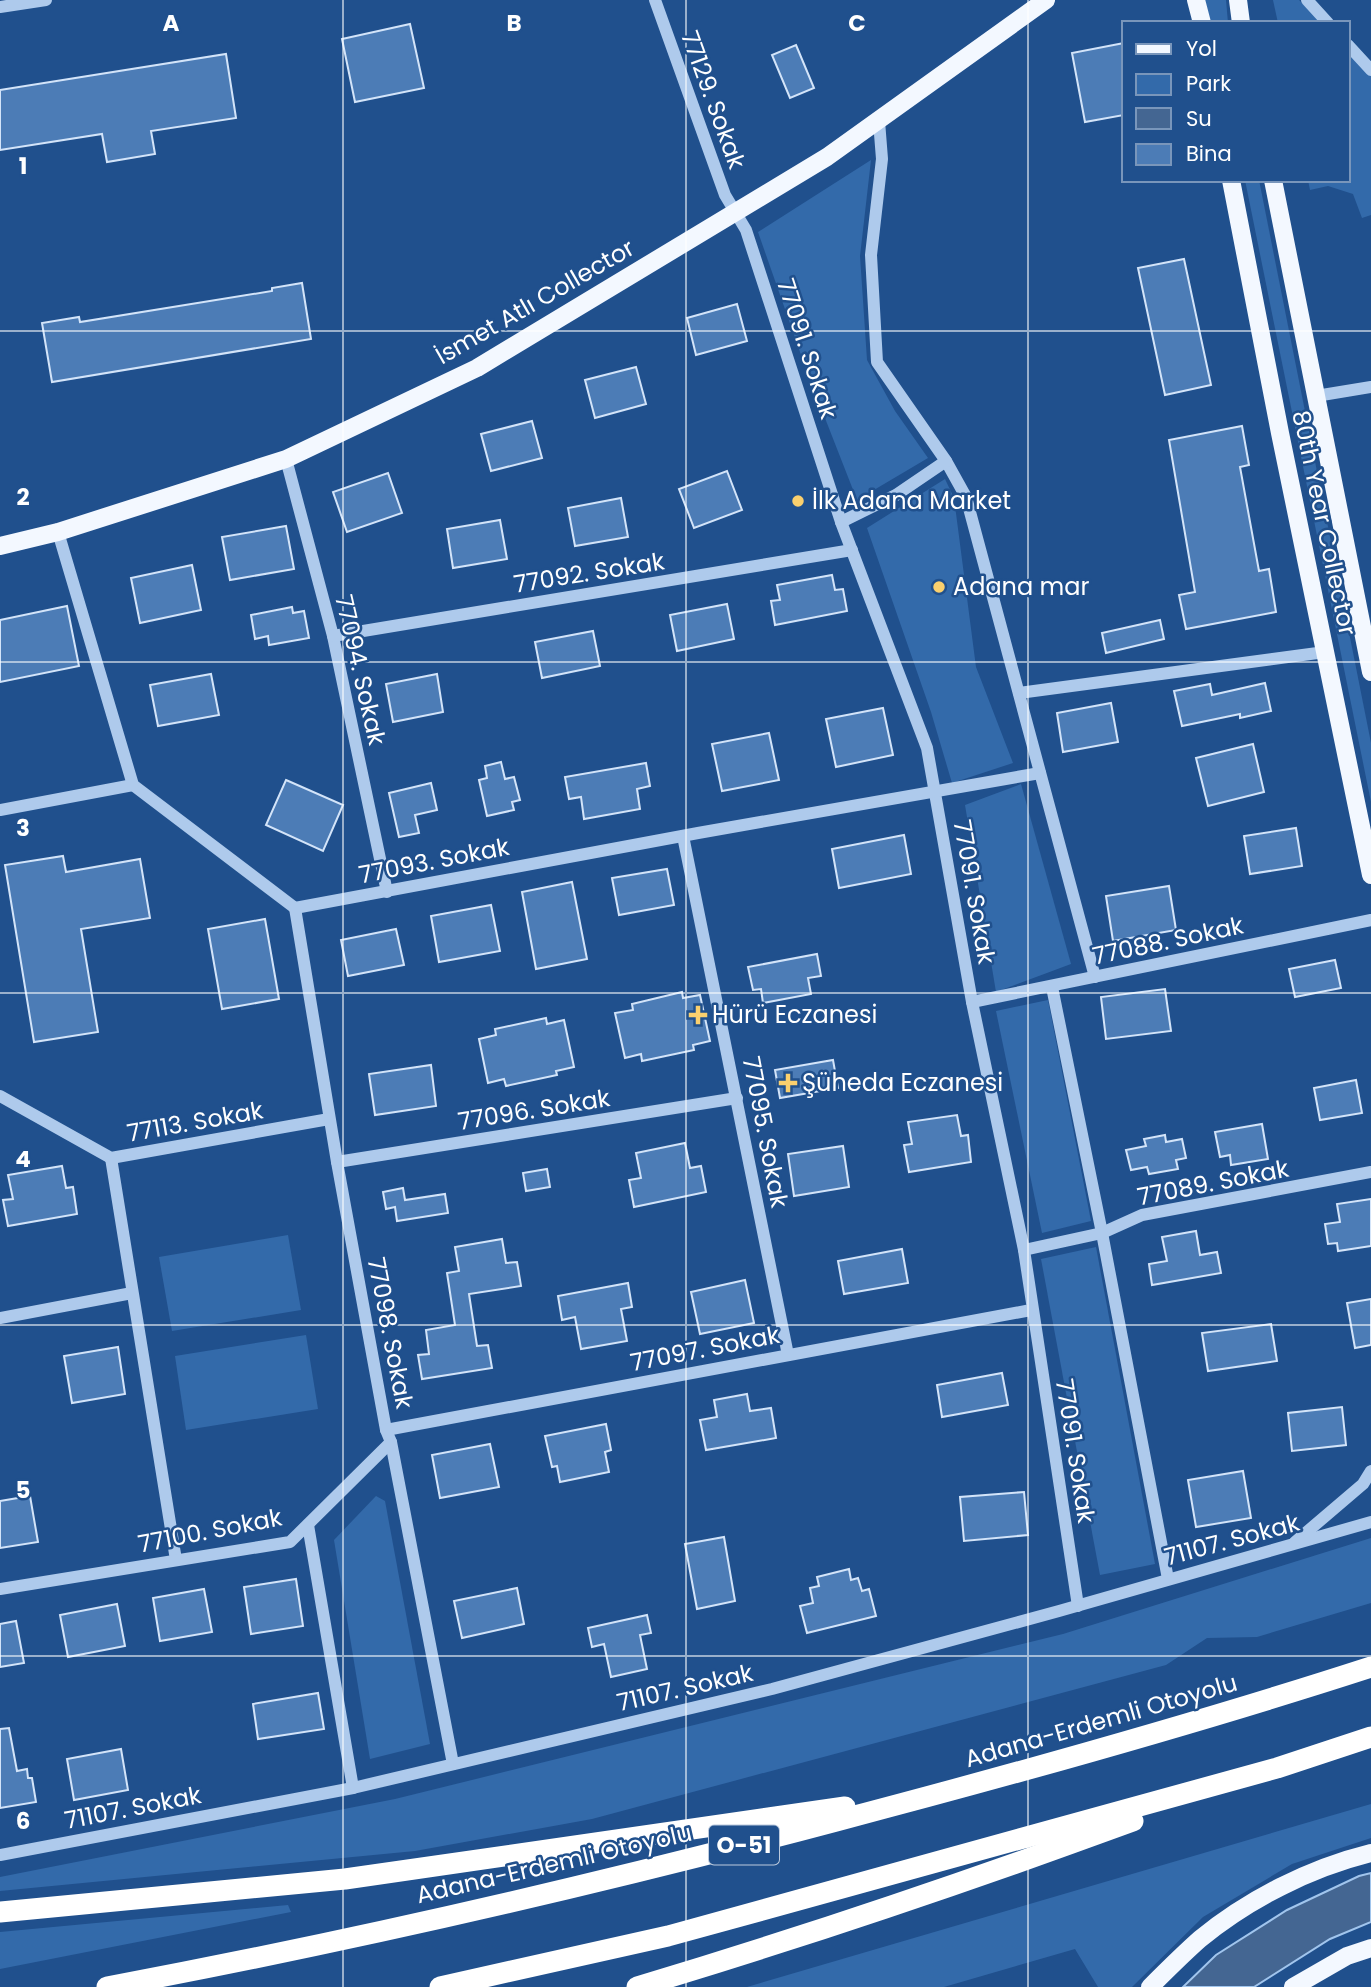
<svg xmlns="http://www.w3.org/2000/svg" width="1371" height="1987" font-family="Poppins,sans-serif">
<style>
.green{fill:#336aaa}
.water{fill:#446692;stroke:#a1c5ed;stroke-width:2}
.building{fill:#4c7cb6;stroke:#d3e4f9;stroke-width:2}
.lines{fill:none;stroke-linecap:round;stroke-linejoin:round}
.minor{stroke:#aecaec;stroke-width:12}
.major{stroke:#f3f8ff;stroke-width:18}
.highway{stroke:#fff;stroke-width:21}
.grid{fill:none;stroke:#fff;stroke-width:2;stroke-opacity:0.55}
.poi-dot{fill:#fad06e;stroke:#20508d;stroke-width:2.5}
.labels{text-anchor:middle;stroke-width:5;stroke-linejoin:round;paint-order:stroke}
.shield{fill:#20508d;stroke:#bccadd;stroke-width:2}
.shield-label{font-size:23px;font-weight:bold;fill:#fff}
.street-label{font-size:24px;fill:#fff;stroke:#20508d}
.poi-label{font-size:24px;fill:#fff;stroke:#20508d;text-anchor:start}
.grid-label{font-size:23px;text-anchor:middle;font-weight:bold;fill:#fff;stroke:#20508d;stroke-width:5;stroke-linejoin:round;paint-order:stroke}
</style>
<rect width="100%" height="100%" fill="#20508d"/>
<g class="green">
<polygon points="1205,0 1226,0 1228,23 1211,23"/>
<polygon points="1273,0 1299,0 1322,23 1278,23"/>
<polygon points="1348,48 1371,72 1371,215 1362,218 1353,194 1328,186 1310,190 1308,180 1348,180"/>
<polygon points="871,160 860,256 867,360 895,411 928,458 857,500 807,372 758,232"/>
<polygon points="1245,180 1259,180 1371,743 1371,802"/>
<polygon points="945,479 954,498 976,667 1013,763 952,783 931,712 867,528"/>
<polygon points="1021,784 1071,964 996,992 965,805"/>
<polygon points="1048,1000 1091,1221 1042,1233 996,1011"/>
<polygon points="288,1235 301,1310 172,1331 159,1257"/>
<polygon points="1096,1247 1155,1564 1100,1575 1041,1259"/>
<polygon points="306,1335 318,1409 186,1430 175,1356"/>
<polygon points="376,1496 385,1501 430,1744 370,1759 334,1540"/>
<polygon points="1371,1538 1371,1603 1257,1637 1207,1638 1166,1665 592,1819 415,1851 0,1891 0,1877 395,1799 1063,1634"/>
<polygon points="1371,1804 1371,1838 1292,1864 1203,1917 1132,1987 1098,1987 1075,1949 944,1987 747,1987"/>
<polygon points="288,1905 291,1912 0,1969 0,1932"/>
</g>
<polygon class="water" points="1371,1873 1371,1922 1330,1939 1254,1987 1183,1987 1216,1955 1287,1910 1359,1876"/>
<g class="building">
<polygon points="410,24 424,88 355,102 342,39"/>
<polygon points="1124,43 1124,115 1085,122 1072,53"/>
<polygon points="796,45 814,88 790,98 772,55"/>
<polygon points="226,54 236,118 151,131 155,154 107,162 102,134 0,150 0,90"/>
<polygon points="1184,259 1211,385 1165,395 1138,268"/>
<polygon points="302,283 311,339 52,382 42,323 79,317 80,322 272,291 272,288"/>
<polygon points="737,304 747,341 696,355 687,318"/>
<polygon points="636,367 646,404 595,418 585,380"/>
<polygon points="532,421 542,458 491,471 481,434"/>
<polygon points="1242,426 1249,465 1240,467 1259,571 1269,569 1276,612 1186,629 1179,595 1195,592 1169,440"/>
<polygon points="727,471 742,510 694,528 679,489"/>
<polygon points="388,473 402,513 347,532 333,492"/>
<polygon points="621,498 628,537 575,546 568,508"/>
<polygon points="500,520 507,559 453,568 447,529"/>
<polygon points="286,526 294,569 230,580 222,537"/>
<polygon points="192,565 201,610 140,623 131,578"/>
<polygon points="832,575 835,590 843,589 847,611 775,625 771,601 780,600 777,585"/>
<polygon points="727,604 734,639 677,651 670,615"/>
<polygon points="67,606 79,666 0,682 0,620"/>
<polygon points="292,607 293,613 304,611 309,638 269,645 268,636 255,639 251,615"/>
<polygon points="1160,620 1164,639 1106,653 1102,633"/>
<polygon points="593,631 600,666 542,678 535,642"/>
<polygon points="211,674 219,715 158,726 150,685"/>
<polygon points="437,674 443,712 393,722 386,684"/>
<polygon points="1265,683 1271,711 1240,718 1240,714 1182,726 1174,691 1210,684 1212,695"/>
<polygon points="1111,703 1118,742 1063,752 1057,713"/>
<polygon points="883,708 893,755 836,767 826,719"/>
<polygon points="769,733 779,780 722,791 712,744"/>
<polygon points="1253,744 1264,792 1208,806 1196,758"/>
<polygon points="501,762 505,779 514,777 520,800 512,802 514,810 487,816 479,780 487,778 485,766"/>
<polygon points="646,763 650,786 637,789 640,809 584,819 581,797 569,799 565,777"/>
<polygon points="286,780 343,805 323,851 266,825"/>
<polygon points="431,783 437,810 415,815 419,833 399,837 389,793"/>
<polygon points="1296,828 1302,866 1250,874 1244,836"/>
<polygon points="904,835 911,874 839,888 832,849"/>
<polygon points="63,856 66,872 140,859 150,918 81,929 98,1032 34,1042 5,865"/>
<polygon points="667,869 674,905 619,915 612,878"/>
<polygon points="572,882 587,959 536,969 522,892"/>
<polygon points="1169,886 1176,930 1113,941 1106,896"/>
<polygon points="491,905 500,951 439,962 431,916"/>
<polygon points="265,919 279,999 222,1009 208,929"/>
<polygon points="396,929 404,965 348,976 341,940"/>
<polygon points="817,954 821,976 808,978 811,994 763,1003 761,989 753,990 748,967"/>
<polygon points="1335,960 1341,988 1295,997 1289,969"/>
<polygon points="1165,989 1171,1031 1106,1039 1101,997"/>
<polygon points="682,992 683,998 700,995 710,1041 693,1045 694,1050 642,1061 641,1054 625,1058 615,1013 633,1010 632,1004"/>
<polygon points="546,1018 547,1024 564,1020 574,1067 556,1071 557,1075 506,1086 504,1079 488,1083 479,1039 496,1035 495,1029"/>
<polygon points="833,1060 838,1088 780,1098 775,1070"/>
<polygon points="431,1065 436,1106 375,1115 369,1074"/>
<polygon points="1356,1080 1362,1113 1320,1120 1314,1088"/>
<polygon points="957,1115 961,1136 968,1135 971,1162 909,1172 904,1145 912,1144 908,1122"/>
<polygon points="1262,1124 1268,1159 1231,1165 1230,1155 1220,1157 1215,1132"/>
<polygon points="1165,1135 1166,1142 1182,1139 1186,1158 1176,1160 1178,1169 1149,1174 1147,1167 1131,1170 1126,1150 1146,1146 1144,1139"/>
<polygon points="685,1143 690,1168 701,1166 706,1192 634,1207 629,1180 641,1178 636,1153"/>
<polygon points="843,1146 849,1187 794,1196 788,1154"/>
<polygon points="62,1166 66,1188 73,1187 77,1214 8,1226 3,1200 13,1199 8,1175"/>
<polygon points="547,1169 550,1187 526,1191 523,1173"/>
<polygon points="403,1188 405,1200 445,1194 448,1213 397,1221 395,1207 386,1209 383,1192"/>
<polygon points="1371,1199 1371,1246 1338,1251 1337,1243 1328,1244 1325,1224 1340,1222 1337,1204"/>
<polygon points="1196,1231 1200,1255 1217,1252 1221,1273 1152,1285 1149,1264 1167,1261 1162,1237"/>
<polygon points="502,1239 506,1263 517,1262 521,1286 469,1294 477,1346 488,1345 492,1368 422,1379 418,1355 429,1354 426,1330 455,1325 447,1273 459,1271 455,1247"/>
<polygon points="902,1249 908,1283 844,1294 838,1261"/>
<polygon points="745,1280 754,1323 700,1334 691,1292"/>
<polygon points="628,1283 632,1307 621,1309 627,1341 581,1349 575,1317 562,1320 558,1296"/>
<polygon points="1371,1299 1371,1345 1355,1348 1347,1303"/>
<polygon points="1271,1324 1277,1361 1208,1371 1202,1333"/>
<polygon points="118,1347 125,1394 72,1403 64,1356"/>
<polygon points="1002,1373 1008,1405 942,1417 937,1385"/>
<polygon points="747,1394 750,1411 771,1408 776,1438 706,1450 700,1420 717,1417 714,1400"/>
<polygon points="1342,1407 1346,1445 1292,1451 1288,1413"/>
<polygon points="606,1424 611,1450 605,1452 609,1472 560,1482 557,1466 552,1467 545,1436"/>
<polygon points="490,1444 499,1487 440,1498 432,1455"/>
<polygon points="1243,1471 1251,1518 1196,1527 1188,1480"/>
<polygon points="1024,1492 1028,1535 964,1541 960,1497"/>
<polygon points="30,1496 38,1542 0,1548 0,1501"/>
<polygon points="724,1537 735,1601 697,1609 685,1544"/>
<polygon points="849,1569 851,1580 858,1578 862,1591 869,1589 876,1616 807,1633 800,1606 813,1603 810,1588 819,1586 817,1577"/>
<polygon points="296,1579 303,1626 251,1634 244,1587"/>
<polygon points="517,1588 524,1624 462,1638 454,1601"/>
<polygon points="204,1589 212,1632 160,1641 153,1598"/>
<polygon points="117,1604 125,1646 68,1657 60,1615"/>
<polygon points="647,1615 651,1633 640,1635 647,1669 611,1677 604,1644 592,1647 588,1628"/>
<polygon points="16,1621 24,1663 0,1667 0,1624"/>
<polygon points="318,1693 324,1729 258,1739 253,1704"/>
<polygon points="9,1728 17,1771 27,1769 28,1778 32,1778 36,1802 0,1808 0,1729"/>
<polygon points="121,1749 128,1790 74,1800 67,1759"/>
</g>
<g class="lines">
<g class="minor">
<polyline points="655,0 725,195 746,230 841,522 927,748 972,1002 1024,1250 1078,1606"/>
<polyline points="1307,0 1328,23"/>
<polyline points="0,7 46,0"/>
<polyline points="1348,45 1371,70"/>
<polyline points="879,121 882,159 871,255 877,362 946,461 966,497 1095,977"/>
<polyline points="1316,396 1371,387"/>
<polyline points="286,459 333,636 387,892"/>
<polyline points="841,522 896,495 946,461"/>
<polyline points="58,532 133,785 295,908 698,833 1040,773"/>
<polyline points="333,636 852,550"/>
<polyline points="1019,693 1325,652"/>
<polyline points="0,810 133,785"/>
<polyline points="683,836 788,1355"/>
<polyline points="295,908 337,1162 386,1430 391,1442 453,1764"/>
<polyline points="1052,987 1102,1233 1168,1579"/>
<polyline points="972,1002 1371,920"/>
<polyline points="0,1096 111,1158 329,1119"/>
<polyline points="111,1158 176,1560"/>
<polyline points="337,1162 737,1098"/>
<polyline points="1024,1250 1102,1233 1142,1215 1371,1172"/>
<polyline points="0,1318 132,1293"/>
<polyline points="386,1430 1031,1310"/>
<polyline points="308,1525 353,1788"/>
<polyline points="1295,1542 1363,1484 1371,1471"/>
<polyline points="0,1589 290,1542 391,1442"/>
<polyline points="0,1855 353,1788 772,1689 1059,1611 1371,1522"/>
</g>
<g class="major">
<polyline points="1196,0 1202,23"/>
<polyline points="1238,0 1241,23"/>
<polyline points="1231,180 1280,433 1371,875"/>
<polyline points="1273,180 1371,672"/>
<polyline points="0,546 58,532 286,459 477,368 827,157 1046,0"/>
<path d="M1150,1987c16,-16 33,-33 50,-48 49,-40 110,-71 171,-86"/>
<polyline points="1293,1987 1347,1956 1371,1948"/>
</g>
<g class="highway">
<polyline points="0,1912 345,1879 845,1807"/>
<path d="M107,1987c245,-46 488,-102 729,-166 179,-47 359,-97 535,-154"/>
<polyline points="440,1987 668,1936 1277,1768 1371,1737"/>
<path d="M637,1987c167,-50 332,-106 496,-166"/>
</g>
</g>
<path class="grid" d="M343,0v1987M686,0v1987M1028,0v1987M0,331h1371M0,662h1371M0,993h1371M0,1325h1371M0,1656h1371"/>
<g class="poi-dot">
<circle cx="798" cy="501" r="7"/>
<circle cx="939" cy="587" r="7"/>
<path d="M694.5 1004.5h7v7h7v7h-7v7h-7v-7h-7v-7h7z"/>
<path d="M784.5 1072.5h7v7h7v7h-7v7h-7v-7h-7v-7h7z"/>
</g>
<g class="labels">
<rect class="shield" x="709" y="1825.5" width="70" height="39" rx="5"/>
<g class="shield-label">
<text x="744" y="1853">O-51</text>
</g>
<g class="street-label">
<text transform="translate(713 100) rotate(70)" y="8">77129. Sokak</text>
<text transform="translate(535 302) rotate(-30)" y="8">İsmet Atlı Collector</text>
<text transform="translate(807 349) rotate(72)" y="8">77091. Sokak</text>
<text transform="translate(1324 523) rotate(78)" y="8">80th Year Collector</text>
<text transform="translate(589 573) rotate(-9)" y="8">77092. Sokak</text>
<text transform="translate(360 670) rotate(77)" y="8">77094. Sokak</text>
<text transform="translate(434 861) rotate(-11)" y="8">77093. Sokak</text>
<text transform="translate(974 892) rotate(80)" y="8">77091. Sokak</text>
<text transform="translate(1168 941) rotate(-12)" y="8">77088. Sokak</text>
<text transform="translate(534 1110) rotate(-9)" y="8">77096. Sokak</text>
<text transform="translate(195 1122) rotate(-10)" y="8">77113. Sokak</text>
<text transform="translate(765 1132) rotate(79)" y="8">77095. Sokak</text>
<text transform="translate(1213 1183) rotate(-11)" y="8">77089. Sokak</text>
<text transform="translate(390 1333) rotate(79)" y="8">77098. Sokak</text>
<text transform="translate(705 1349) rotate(-11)" y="8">77097. Sokak</text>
<text transform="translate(1075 1451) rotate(81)" y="8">77091. Sokak</text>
<text transform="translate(210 1531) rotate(-11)" y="8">77100. Sokak</text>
<text transform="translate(1232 1540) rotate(-15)" y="8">71107. Sokak</text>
<text transform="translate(685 1688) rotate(-13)" y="8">71107. Sokak</text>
<text transform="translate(1101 1721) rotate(-16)" y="8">Adana-Erdemli Otoyolu</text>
<text transform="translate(133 1808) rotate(-11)" y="8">71107. Sokak</text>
<text transform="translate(554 1864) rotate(-13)" y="8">Adana-Erdemli Otoyolu</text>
</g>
<g class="poi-label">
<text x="812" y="509">İlk Adana Market</text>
<text x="953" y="595">Adana mar</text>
<text x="712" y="1023">Hürü Eczanesi</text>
<text x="802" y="1091">Şüheda Eczanesi</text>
</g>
</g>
<g class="grid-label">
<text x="171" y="31">A</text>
<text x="514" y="31">B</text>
<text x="857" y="31">C</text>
<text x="23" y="174">1</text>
<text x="23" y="505">2</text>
<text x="23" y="836">3</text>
<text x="23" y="1167">4</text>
<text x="23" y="1498">5</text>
<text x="23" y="1829">6</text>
</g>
<rect x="1122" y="21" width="228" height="161" fill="#20508d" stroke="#7996bb" stroke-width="2"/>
<rect x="1136" y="44" width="35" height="10" fill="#f3f8ff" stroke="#7996bb" stroke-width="2"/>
<text x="1186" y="56" font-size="21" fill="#ffffff">Yol</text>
<rect x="1136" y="74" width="35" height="21" fill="#336aaa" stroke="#7996bb" stroke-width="2"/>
<text x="1186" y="91" font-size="21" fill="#ffffff">Park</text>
<rect x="1136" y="108" width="35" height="21" fill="#446692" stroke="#7996bb" stroke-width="2"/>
<text x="1186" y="126" font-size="21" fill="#ffffff">Su</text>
<rect x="1136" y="144" width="35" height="21" fill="#4c7cb6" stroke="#7996bb" stroke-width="2"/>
<text x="1186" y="161" font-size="21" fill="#ffffff">Bina</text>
</svg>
